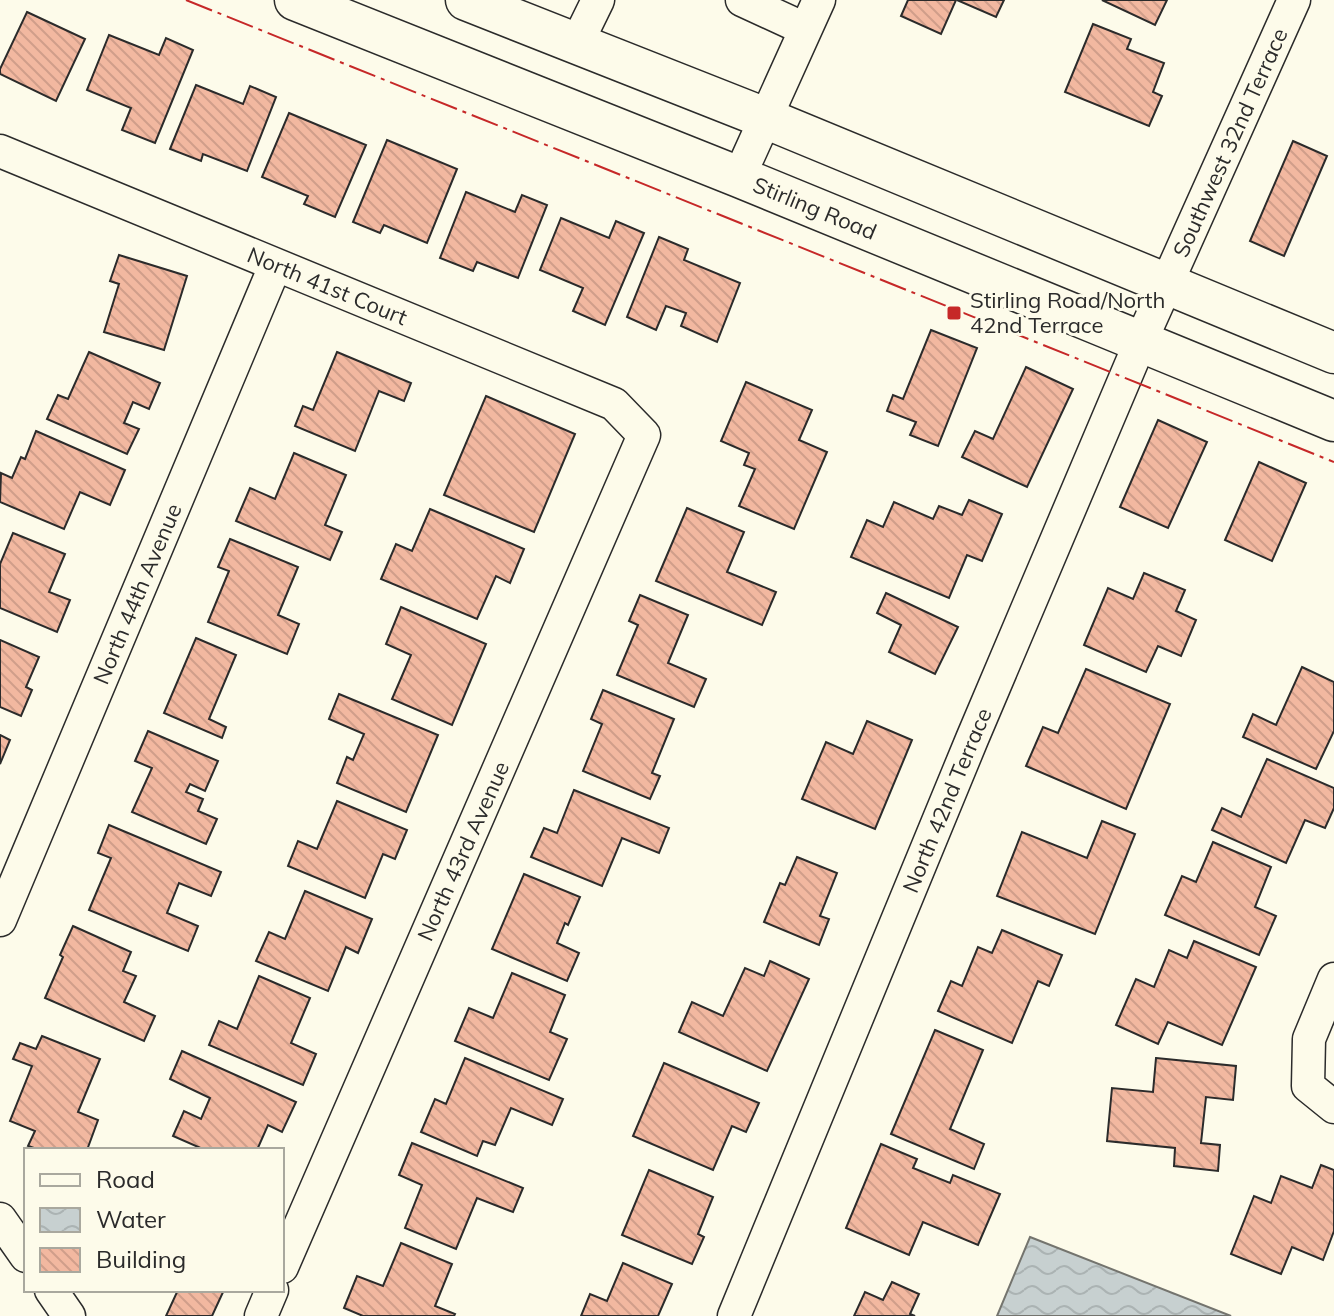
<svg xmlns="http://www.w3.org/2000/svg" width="1334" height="1316" font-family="Mulish,sans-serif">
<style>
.water{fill:url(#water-waves);stroke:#74746e;stroke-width:2}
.building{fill:url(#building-back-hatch);stroke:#2b2b2b;stroke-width:2}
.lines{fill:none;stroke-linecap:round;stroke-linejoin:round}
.minor-casing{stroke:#2b2b2b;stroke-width:35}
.major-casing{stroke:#2b2b2b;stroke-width:43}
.minor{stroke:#fdfbea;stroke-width:32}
.major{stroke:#fdfbea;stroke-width:40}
.power{stroke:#c62828;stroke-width:2;stroke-dasharray:28 6 4 6;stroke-linecap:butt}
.poi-dot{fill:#c62828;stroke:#fdfbea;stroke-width:3}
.labels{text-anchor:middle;stroke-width:6;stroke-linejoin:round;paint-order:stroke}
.street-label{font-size:22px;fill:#2b2b2b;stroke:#fdfbea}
.poi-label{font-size:22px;fill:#2b2b2b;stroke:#fdfbea;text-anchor:start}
</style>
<defs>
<pattern id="water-waves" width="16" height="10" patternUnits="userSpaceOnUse" patternTransform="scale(2)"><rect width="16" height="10" fill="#c7d0d0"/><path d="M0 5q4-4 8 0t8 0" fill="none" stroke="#abb3b3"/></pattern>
<pattern id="building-back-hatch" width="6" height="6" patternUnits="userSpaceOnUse" patternTransform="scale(2)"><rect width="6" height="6" fill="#f2b8a0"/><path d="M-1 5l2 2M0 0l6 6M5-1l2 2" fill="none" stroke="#d09e8a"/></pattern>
</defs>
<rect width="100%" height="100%" fill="#fdfbea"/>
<polygon class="water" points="1030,1237 1231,1316 997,1316"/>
<g class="building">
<polygon points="908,0 956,0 941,34 901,16"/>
<polygon points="957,0 1004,0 996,17"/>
<polygon points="1102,0 1167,0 1155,25"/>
<polygon points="27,12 85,39 56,101 0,74 0,69"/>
<polygon points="1093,24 1131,39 1127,49 1164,63 1153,92 1162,96 1149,126 1065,92"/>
<polygon points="109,35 159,55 166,38 193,50 155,143 122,130 131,108 87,90"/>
<polygon points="196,85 243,104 250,86 276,97 247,171 203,154 201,161 170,149"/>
<polygon points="289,113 366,145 335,217 304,204 308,196 262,177"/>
<polygon points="387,140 457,169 427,243 384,225 380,233 353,222"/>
<polygon points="1293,141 1327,156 1284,256 1250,241"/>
<polygon points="466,192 515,212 522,195 547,205 518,278 477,262 473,271 440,258"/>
<polygon points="561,218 609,238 616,221 644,233 605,325 573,311 583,288 540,270"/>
<polygon points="659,237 688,249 684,260 740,283 717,342 681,326 686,313 666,306 656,330 627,317"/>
<polygon points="119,255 187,276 164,350 104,332 119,284 110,281"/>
<polygon points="931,330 977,348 938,446 910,435 916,422 887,411 893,395 903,399"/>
<polygon points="89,352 160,383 149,409 133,402 124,423 139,429 127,454 47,419 58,395 68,399"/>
<polygon points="337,352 411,383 404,401 379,391 355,451 295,426 303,406 313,410"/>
<polygon points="1026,367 1073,389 1027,487 962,457 975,431 993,439"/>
<polygon points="746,382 812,410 799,440 827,452 794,529 739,506 755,469 744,465 749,453 721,441"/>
<polygon points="486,396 575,434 534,532 444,495"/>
<polygon points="1158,420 1207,442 1168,528 1120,507"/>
<polygon points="36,431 125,470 110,505 80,492 64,529 0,502 1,473 12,478 21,457 25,459"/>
<polygon points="294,453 346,475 325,525 342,532 330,560 236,521 250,488 275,499"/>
<polygon points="1259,462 1306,483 1272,561 1225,540"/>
<polygon points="969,500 1002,514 982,561 967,555 949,598 851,557 867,520 883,527 894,502 933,519 939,506 962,515"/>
<polygon points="687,508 744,532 727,572 776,592 762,625 656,581"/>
<polygon points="430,509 524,549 510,583 496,576 477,619 381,579 396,544 412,551"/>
<polygon points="13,533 65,554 49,592 70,600 57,632 0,608 0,564"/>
<polygon points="230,539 298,567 278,615 299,624 287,654 208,622 229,571 218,567"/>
<polygon points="1144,573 1185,590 1176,611 1196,620 1181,656 1158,646 1146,672 1084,645 1108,588 1133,599"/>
<polygon points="886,593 958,627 935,674 889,652 901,625 877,613"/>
<polygon points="640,595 688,615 668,663 706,679 694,707 617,675 638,625 629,621"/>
<polygon points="401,607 486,644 452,725 392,699 411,655 386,644"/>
<polygon points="196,638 236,655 209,719 226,727 222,738 164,713"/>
<polygon points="0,640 39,657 26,687 32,690 21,716 0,707"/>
<polygon points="1302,667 1334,682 1334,731 1316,769 1243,737 1253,714 1276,725"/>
<polygon points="1086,669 1170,704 1126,809 1026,766 1043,727 1058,733"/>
<polygon points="603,690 674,719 652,773 660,776 650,799 583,771 602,724 591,719"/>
<polygon points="339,694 438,735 406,812 337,783 347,757 353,760 364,734 329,719"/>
<polygon points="867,721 912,740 875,829 802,799 826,742 853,754"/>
<polygon points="148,731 218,761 205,791 190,784 186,792 203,799 198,811 217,819 206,844 132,812 152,768 135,761"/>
<polygon points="0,735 10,740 0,764"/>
<polygon points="1267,759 1334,788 1334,808 1325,828 1305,820 1286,863 1212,830 1222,808 1241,817"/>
<polygon points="574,790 669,828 659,853 622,838 602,886 531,857 544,828 557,833"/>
<polygon points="337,801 407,830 395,859 383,854 365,898 288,866 298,841 317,849"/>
<polygon points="1102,821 1135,834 1095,934 997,896 1022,832 1087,858"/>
<polygon points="109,825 221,872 211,896 179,883 167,913 198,926 188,951 89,910 111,858 98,853"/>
<polygon points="1213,842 1271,867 1255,907 1276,916 1259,955 1165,915 1182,876 1196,882"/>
<polygon points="797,857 837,873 820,916 829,919 819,945 764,922 780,883 785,885"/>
<polygon points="524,874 580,897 568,925 565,923 557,943 579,953 567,981 492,949"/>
<polygon points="305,891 372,919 358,953 346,947 328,991 256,961 269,932 285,939"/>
<polygon points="73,926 131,952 123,971 136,976 124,1002 155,1016 144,1041 45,998 63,957 60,955"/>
<polygon points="1002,930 1062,955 1049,986 1038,981 1012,1043 938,1011 951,981 962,986 978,947 992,953"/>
<polygon points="1194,941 1256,967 1222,1045 1168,1022 1158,1044 1116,1025 1136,979 1154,987 1169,950 1187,958"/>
<polygon points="770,961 809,979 767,1071 679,1032 692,1002 723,1016 745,968 764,976"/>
<polygon points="512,973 565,995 550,1032 567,1039 549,1080 455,1041 469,1008 493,1018"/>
<polygon points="259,976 310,998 291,1043 316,1054 303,1085 209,1045 219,1021 237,1029"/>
<polygon points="935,1030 983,1050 950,1129 984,1144 974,1169 891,1134"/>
<polygon points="42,1036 100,1059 78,1112 98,1120 87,1150 40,1150 28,1146 35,1131 10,1121 32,1066 13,1059 20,1043 36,1049"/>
<polygon points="182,1051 296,1102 282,1132 268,1125 257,1150 205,1150 173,1136 184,1111 201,1119 210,1098 170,1079"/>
<polygon points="465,1058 563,1099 552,1125 511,1108 495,1145 483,1141 477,1156 421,1132 435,1099 446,1104"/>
<polygon points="1156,1058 1236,1066 1233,1100 1206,1097 1201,1143 1220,1145 1218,1171 1174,1166 1175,1148 1107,1141 1112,1088 1153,1092"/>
<polygon points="664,1063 759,1103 746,1132 732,1126 713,1170 633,1136"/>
<polygon points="412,1143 523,1188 513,1212 477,1198 456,1249 405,1228 422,1185 399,1175"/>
<polygon points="881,1144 917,1159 913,1168 950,1183 953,1175 1000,1194 978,1245 923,1222 909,1255 846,1228"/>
<polygon points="1321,1165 1334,1170 1334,1231 1323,1260 1292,1247 1281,1274 1231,1254 1254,1196 1271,1203 1281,1176 1312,1188"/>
<polygon points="649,1170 713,1197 698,1234 704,1237 692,1264 622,1235"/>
<polygon points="401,1243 452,1264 435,1306 455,1314 454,1316 363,1316 344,1308 357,1276 383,1286"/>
<polygon points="623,1263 672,1284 658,1316 581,1316 590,1294 607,1301"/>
<polygon points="892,1282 919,1294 910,1314 915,1316 854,1316 865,1292 883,1300"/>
<polygon points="178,1290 177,1290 224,1290 212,1316 166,1316"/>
</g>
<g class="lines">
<defs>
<g id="minor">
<polyline points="742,0 805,29"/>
<polyline points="577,43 598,0"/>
<path id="s1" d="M0,151l614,253 30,31 -362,832"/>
<polyline points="739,177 819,0"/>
<path id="s2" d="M0,920l275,-654"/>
<polyline points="1334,979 1309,1039 1308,1086 1334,1107"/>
<polyline points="0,1219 26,1256"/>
<polyline points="51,1290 69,1316"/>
<polyline points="261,1316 272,1290"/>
<path id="s3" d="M734,1316l238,-577 168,-396 154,-343"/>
</g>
<g id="major">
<path id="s4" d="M295,0l444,177 595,244"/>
<polyline points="466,0 765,118 1334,353"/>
</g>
</defs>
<use href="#minor" class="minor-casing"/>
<use href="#major" class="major-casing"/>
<use href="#minor" class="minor"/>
<use href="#major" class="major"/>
<polyline class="power" points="186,0 1334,462"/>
</g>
<rect class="poi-dot" x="946" y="305" width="16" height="16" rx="4"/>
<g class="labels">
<g class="street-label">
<text dy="8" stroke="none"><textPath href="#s3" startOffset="1274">Southwest 32nd Terrace</textPath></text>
<text dy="8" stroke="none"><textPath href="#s4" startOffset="560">Stirling Road</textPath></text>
<text dy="8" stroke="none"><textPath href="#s1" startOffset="354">North 41st Court</textPath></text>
<text dy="8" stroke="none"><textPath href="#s2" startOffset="354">North 44th Avenue</textPath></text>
<text dy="8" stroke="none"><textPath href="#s3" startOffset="558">North 42nd Terrace</textPath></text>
<text transform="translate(463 851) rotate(-66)" y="8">North 43rd Avenue</text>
</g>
<g class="poi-label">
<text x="970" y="308">Stirling Road/North<tspan x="970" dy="25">42nd Terrace</tspan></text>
</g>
</g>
<rect x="24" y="1148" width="260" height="144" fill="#fdfbea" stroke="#a9a89e" stroke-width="2"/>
<rect x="40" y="1174" width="40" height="12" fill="#fdfbea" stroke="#a9a89e" stroke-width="2"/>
<text x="96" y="1188" font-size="24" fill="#2b2b2b">Road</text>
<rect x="40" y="1208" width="40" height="24" fill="url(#water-waves)" stroke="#a9a89e" stroke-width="2"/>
<text x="96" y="1228" font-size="24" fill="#2b2b2b">Water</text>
<rect x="40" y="1248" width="40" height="24" fill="url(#building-back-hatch)" stroke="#a9a89e" stroke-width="2"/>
<text x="96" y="1268" font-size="24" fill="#2b2b2b">Building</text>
</svg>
